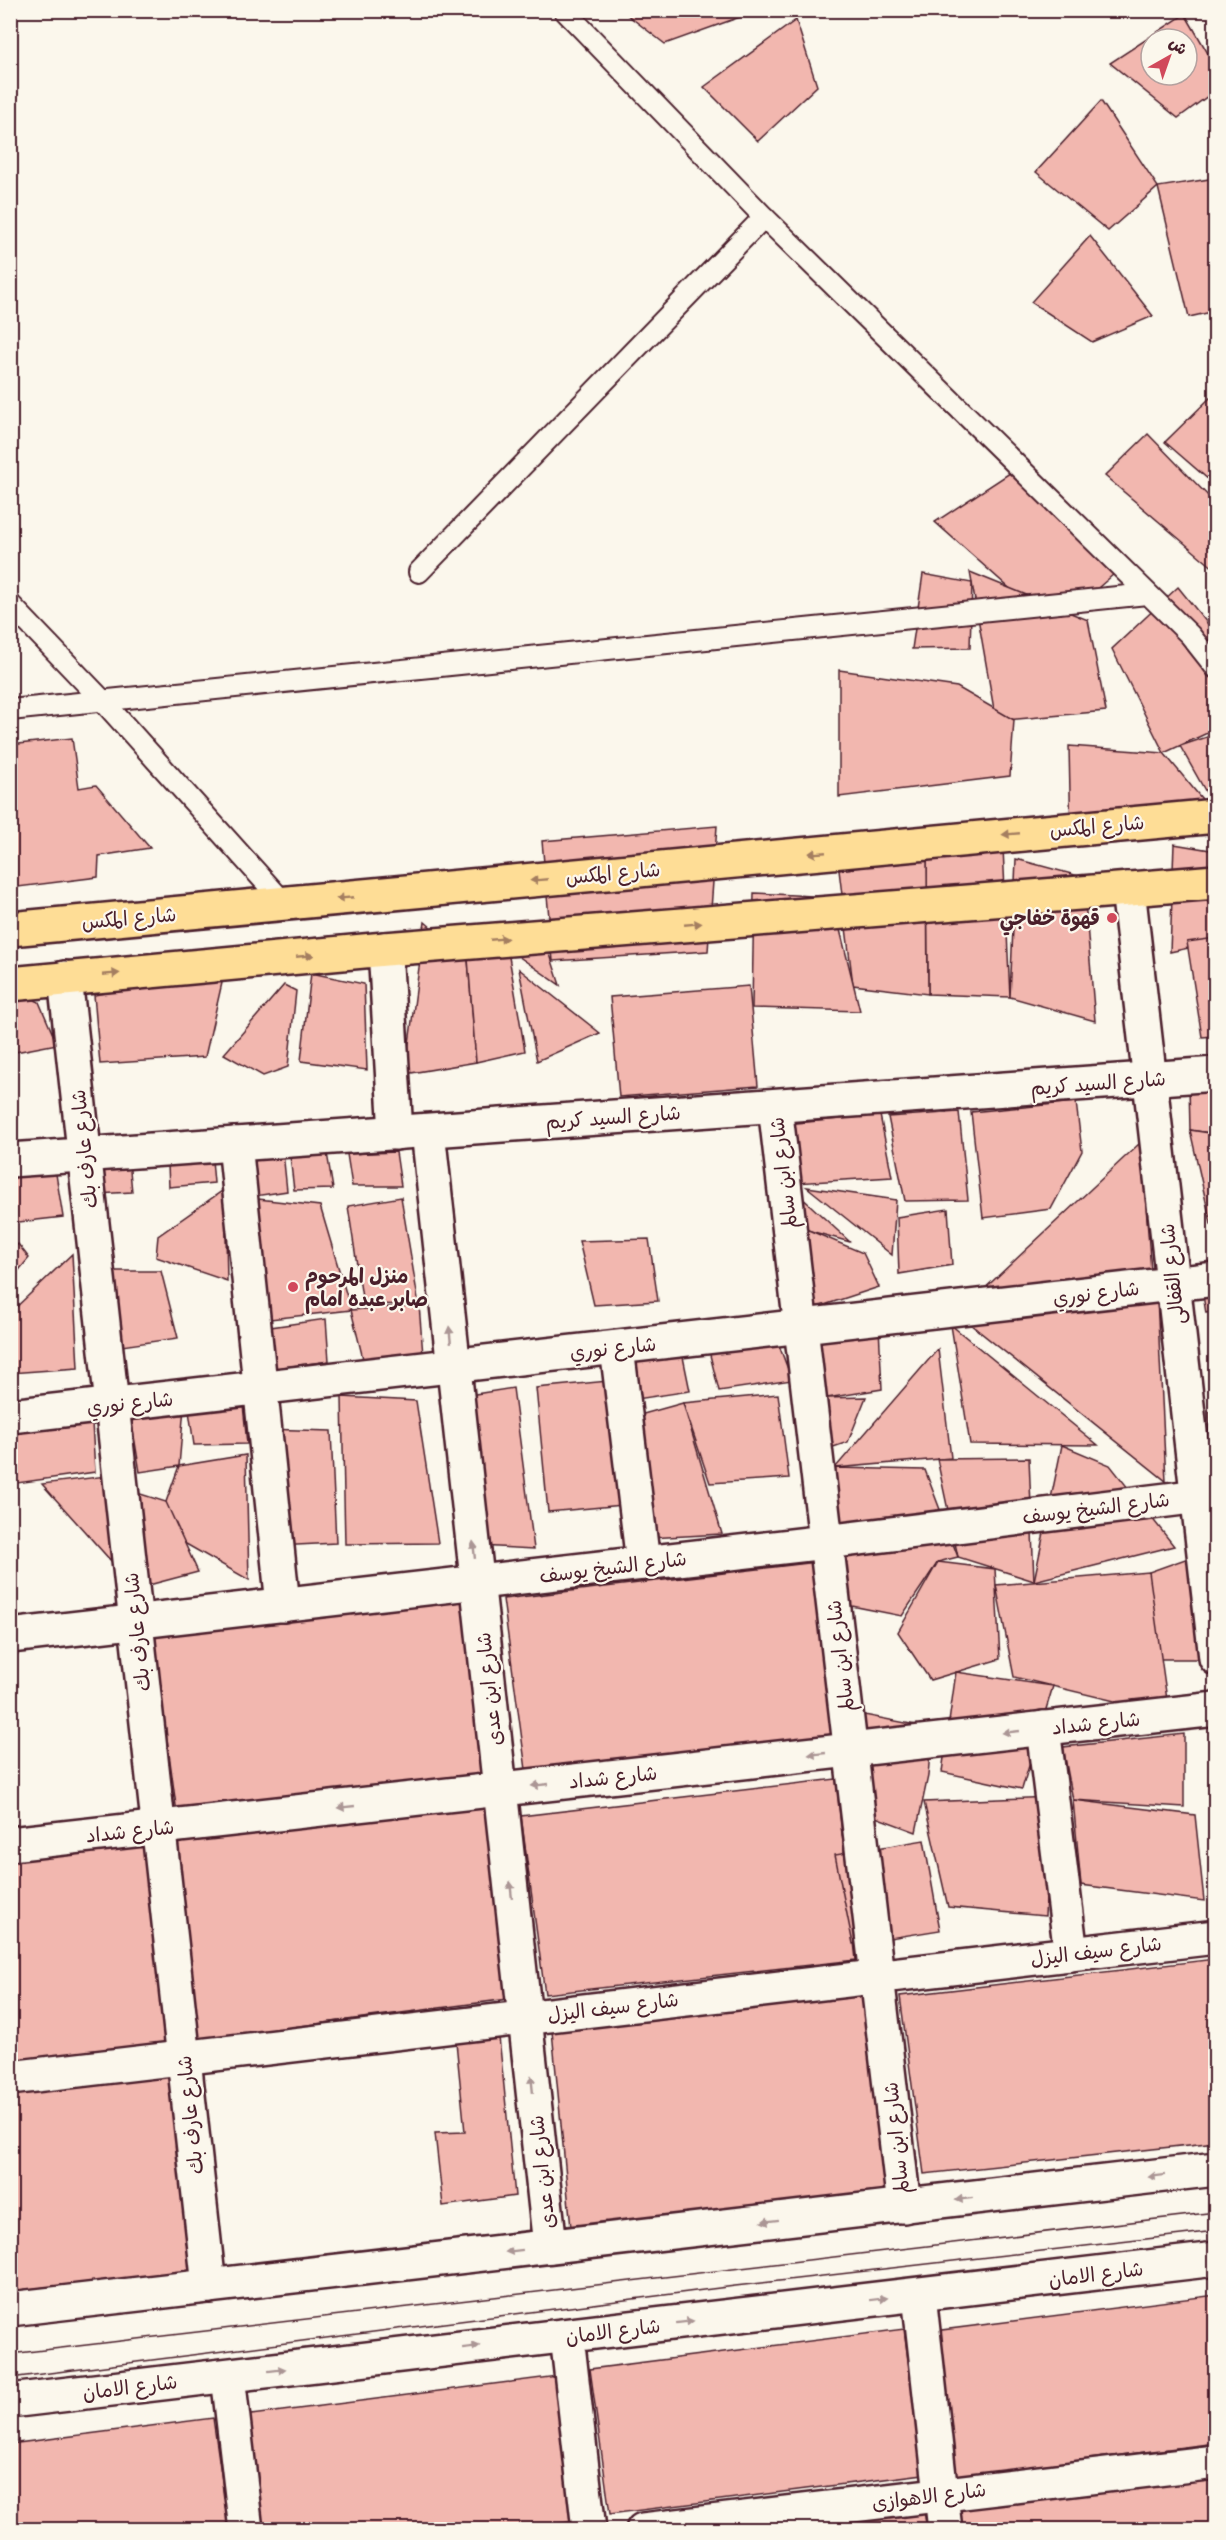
<svg xmlns="http://www.w3.org/2000/svg" width="1226" height="2540" font-family="Mynerve,'Playpen Sans Arabic',sans-serif">
<style>
.building{fill:#f2b7af;stroke:#4a1f2b;stroke-width:1.5;fill-rule:evenodd}
.lines{fill:none;stroke-linecap:round;stroke-linejoin:round}
.service-casing{stroke:#4a1f2b;stroke-width:24}
.minor-casing{stroke:#4a1f2b;stroke-width:38}
.tertiary-casing{stroke:#4a1f2b;stroke-width:38}
.primary-casing{stroke:#4a1f2b;stroke-width:38}
.service{stroke:#fbf7ec;stroke-width:20}
.minor{stroke:#fbf7ec;stroke-width:33}
.tertiary{stroke:#fbf7ec;stroke-width:33}
.primary{stroke:#fedd96;stroke-width:33}
.tram{stroke:#4a1f2b;stroke-width:1.5}
.oneway{fill:#a47e60}
.oneway2{fill:#ab9695}
.poi-dot{fill:#d1495b;stroke:#fbf7ec;stroke-width:2}
.labels{text-anchor:middle;stroke-width:4.5;stroke-linejoin:round;paint-order:stroke}
.street-label{font-size:20px;fill:#4a1f2b;stroke:#fbf7ec}
.poi-label{font-size:20px;font-weight:bold;fill:#4a1f2b;stroke:#fbf7ec;text-anchor:end}
</style>
<rect width="100%" height="100%" fill="#fbf7ec"/>
<filter id="ink" filterUnits="userSpaceOnUse"><feTurbulence type="fractalNoise" baseFrequency=".0167" numOctaves="2"/><feDisplacementMap in="SourceGraphic" scale="12" xChannelSelector="R" yChannelSelector="G"/><feConvolveMatrix kernelMatrix="1 2 1 2 8 2 1 2 1" color-interpolation-filters="sRGB"/></filter>
<g filter="url(#ink)">
<g class="building">
<polygon points="621,10 749,10 751,13 665,44"/>
<path d="M1185,14l31,53v23l-38,28 -68,-55zM1151,39h36v36h-36z"/>
<polygon points="796,20 817,86 758,141 704,87"/>
<polygon points="1101,101 1158,187 1108,231 1036,172"/>
<polygon points="1216,178 1216,311 1189,317 1158,187"/>
<polygon points="1090,236 1153,316 1092,342 1031,302"/>
<polygon points="1216,392 1216,486 1165,442"/>
<polygon points="1148,434 1216,504 1216,570 1105,476"/>
<polygon points="1019,467 1114,574 1053,627 935,522"/>
<polygon points="970,572 1088,620 1106,711 996,721"/>
<polygon points="923,574 972,583 970,648 912,649"/>
<polygon points="1178,587 1216,634 1216,729 1164,753 1112,649"/>
<polygon points="839,670 957,687 1014,720 1010,776 839,797"/>
<polygon points="1216,734 1216,810 1180,746"/>
<polygon points="72,738 79,788 96,785 150,848 99,856 98,877 10,888 10,745"/>
<polygon points="1069,746 1164,753 1216,816 1071,840"/>
<polygon points="717,826 708,951 553,961 542,841"/>
<polygon points="1174,844 1216,851 1216,942 1170,952"/>
<polygon points="1003,848 1010,997 928,994 927,857"/>
<polygon points="927,857 928,994 853,985 839,870"/>
<polygon points="1016,859 1083,877 1095,1021 1010,997"/>
<polygon points="754,893 832,897 860,1011 752,1008"/>
<polygon points="425,922 468,959 476,1062 405,1074"/>
<polygon points="544,936 560,985 518,956"/>
<polygon points="1216,938 1216,1036 1202,1037 1187,942"/>
<polygon points="508,951 525,1051 476,1062 468,959"/>
<polygon points="519,969 600,1033 537,1061"/>
<polygon points="311,973 364,984 367,1070 301,1061"/>
<polygon points="224,974 205,1057 100,1064 94,995"/>
<polygon points="284,985 296,991 288,1067 263,1076 224,1054"/>
<polygon points="749,986 758,1086 619,1097 610,997"/>
<polygon points="10,988 39,1002 57,1044 10,1053"/>
<polygon points="1216,1082 1216,1134 1190,1130 1189,1084"/>
<polygon points="1076,1102 1082,1151 1051,1209 983,1218 971,1112"/>
<polygon points="959,1112 968,1200 905,1201 888,1117"/>
<polygon points="880,1115 892,1177 795,1183 787,1124"/>
<polygon points="1190,1130 1216,1134 1216,1224 1211,1224"/>
<polygon points="1141,1142 1151,1271 980,1293"/>
<polygon points="283,1152 287,1191 255,1196 251,1153"/>
<polygon points="396,1152 401,1186 352,1186 347,1154"/>
<polygon points="327,1153 333,1189 294,1190 290,1156"/>
<polygon points="129,1160 132,1192 97,1194 96,1162"/>
<polygon points="212,1160 214,1183 169,1187 168,1165"/>
<polygon points="55,1168 63,1217 10,1223 10,1173"/>
<polygon points="807,1187 896,1200 892,1255"/>
<polygon points="225,1189 227,1281 156,1257 158,1236"/>
<polygon points="797,1193 850,1242 789,1225"/>
<polygon points="241,1197 320,1206 351,1310 270,1319"/>
<polygon points="401,1197 419,1305 363,1304 348,1206"/>
<polygon points="948,1209 952,1265 899,1274 897,1217"/>
<polygon points="806,1229 863,1253 879,1287 815,1308"/>
<polygon points="649,1239 658,1301 594,1305 579,1241"/>
<polygon points="18,1244 29,1258 10,1281 10,1251"/>
<polygon points="72,1254 78,1368 10,1373 10,1313"/>
<polygon points="112,1271 161,1271 178,1338 115,1347"/>
<polygon points="1216,1286 1216,1311 1206,1313 1202,1289"/>
<polygon points="1157,1298 1166,1481 965,1320"/>
<polygon points="419,1305 423,1355 363,1359 351,1310"/>
<rect x="1213" y="1318" width="3" height="79"/>
<polygon points="326,1319 329,1361 269,1369 264,1328"/>
<polygon points="951,1325 1098,1445 970,1444"/>
<polygon points="879,1327 882,1389 827,1398 817,1336"/>
<polygon points="777,1340 792,1380 719,1391 708,1347"/>
<polygon points="938,1349 951,1458 835,1468"/>
<polygon points="682,1352 690,1391 637,1399 632,1359"/>
<polygon points="608,1381 623,1505 548,1512 536,1388"/>
<polygon points="513,1388 534,1549 479,1546 463,1396"/>
<polygon points="778,1394 789,1478 710,1483 683,1403"/>
<polygon points="242,1395 247,1444 194,1445 188,1404"/>
<polygon points="342,1397 416,1401 438,1543 345,1544"/>
<polygon points="866,1397 848,1442 816,1453 827,1398"/>
<polygon points="683,1403 722,1534 649,1538 636,1416"/>
<polygon points="184,1407 179,1466 140,1472 130,1412"/>
<polygon points="1216,1411 1216,1494 1213,1494 1209,1412"/>
<polygon points="92,1423 95,1472 10,1484 10,1433"/>
<polygon points="264,1429 331,1431 336,1543 277,1546"/>
<polygon points="1062,1445 1110,1465 1174,1546 1034,1581"/>
<polygon points="246,1455 249,1580 165,1532 166,1502 179,1466"/>
<polygon points="1029,1458 1034,1581 958,1557 937,1459"/>
<polygon points="835,1468 925,1470 958,1557 938,1562 902,1616 847,1605"/>
<polygon points="106,1476 112,1562 42,1484"/>
<polygon points="131,1491 166,1502 198,1572 145,1586"/>
<polygon points="1216,1548 1216,1659 1142,1659 1149,1572"/>
<polygon points="817,1562 838,1743 527,1777 503,1599"/>
<polygon points="938,1562 995,1569 1000,1659 930,1680 898,1632"/>
<polygon points="1149,1572 1169,1714 1014,1677 996,1585"/>
<polygon points="467,1598 488,1779 177,1813 153,1635"/>
<polygon points="956,1672 1053,1686 1022,1789 942,1772"/>
<polygon points="854,1713 932,1728 928,1776 916,1832 870,1815"/>
<polygon points="1184,1734 1184,1807 1073,1800 1063,1747"/>
<polygon points="836,1779 856,1960 545,1994 521,1816"/>
<polygon points="1051,1797 1045,1916 948,1907 924,1802"/>
<polygon points="1073,1800 1195,1815 1204,1901 1081,1885"/>
<polygon points="489,1806 508,1999 194,2040 175,1843"/>
<polygon points="152,1837 168,2043 10,2064 10,1854"/>
<polygon points="924,1840 940,1930 853,1944 835,1855"/>
<polygon points="1215,1959 1216,2142 924,2174 900,1996"/>
<polygon points="866,1994 887,2191 571,2228 552,2031"/>
<polygon points="499,2037 515,2196 443,2206 435,2133 465,2132 456,2042"/>
<polygon points="176,2074 192,2271 10,2291 10,2094"/>
<polygon points="1216,2295 1216,2443 954,2476 934,2331"/>
<polygon points="904,2329 923,2474 610,2514 590,2369"/>
<polygon points="557,2376 577,2521 511,2530 258,2530 243,2416"/>
<polygon points="213,2418 229,2530 10,2530 10,2444"/>
<polygon points="1216,2476 1216,2530 958,2530 955,2509"/>
<polygon points="924,2510 927,2530 773,2530"/>
</g>
<g class="lines">
<defs>
<g id="service">
<polyline points="564,10 764,217 1190,635 1216,668"/>
<polyline points="419,572 764,217"/>
<polyline points="10,604 102,700 285,904"/>
<polyline points="10,710 1147,594"/>
</g>
<g id="minor">
<polyline points="1128,889 1216,1658"/>
<polyline points="385,949 396,1133"/>
<polyline points="65,978 209,2286"/>
<polyline points="775,1106 904,2206"/>
<polyline points="428,1131 550,2246"/>
<polyline points="235,1144 283,1605"/>
<polyline points="10,1160 1216,1074"/>
<polyline points="617,1348 643,1563"/>
<polyline points="10,1416 1216,1279"/>
<polyline points="10,1636 826,1542 1216,1494"/>
<polyline points="1043,1728 1071,1954"/>
<polyline points="10,1844 1216,1709"/>
<polyline points="10,2078 1216,1937"/>
<polyline points="919,2295 945,2530"/>
<polyline points="567,2336 589,2530"/>
<polyline points="228,2376 246,2530"/>
<polyline points="643,2530 1216,2462"/>
</g>
<g id="tertiary">
<polyline points="10,2309 1216,2169"/>
<polyline points="10,2401 1216,2259"/>
</g>
<g id="primary">
<polyline points="10,929 1216,816"/>
<polyline points="10,984 385,949 1216,882"/>
</g>
</defs>
<use href="#service" class="service-casing"/>
<use href="#minor" class="minor-casing"/>
<use href="#tertiary" class="tertiary-casing"/>
<use href="#primary" class="primary-casing"/>
<use href="#service" class="service"/>
<use href="#minor" class="minor"/>
<use href="#tertiary" class="tertiary"/>
<use href="#primary" class="primary"/>
<g class="tram">
<polyline points="10,2354 1216,2212"/>
<polyline points="10,2378 735,2286 1216,2231"/>
</g>
</g>
<defs><path id="oneway-solid" d="M-6-.8H1V-3.2L6.5 0L1 3.2V.8H-6Z" transform="scale(1.5)"/></defs>
<g class="oneway">
<use href="#oneway-solid" transform="translate(1011 834) rotate(175)"/>
<use href="#oneway-solid" transform="translate(817 853) rotate(175)"/>
<use href="#oneway-solid" transform="translate(539 880) rotate(175)"/>
<use href="#oneway-solid" transform="translate(345 898) rotate(175)"/>
<use href="#oneway-solid" transform="translate(693 924) rotate(-5)"/>
<use href="#oneway-solid" transform="translate(499 939) rotate(-5)"/>
<use href="#oneway-solid" transform="translate(305 956) rotate(-5)"/>
<use href="#oneway-solid" transform="translate(111 974) rotate(-5)"/>
</g>
<g class="oneway2">
<use href="#oneway-solid" transform="translate(450 1335) rotate(-96)"/>
<use href="#oneway-solid" transform="translate(474 1550) rotate(-96)"/>
<use href="#oneway-solid" transform="translate(1011 1732) rotate(174)"/>
<use href="#oneway-solid" transform="translate(817 1754) rotate(174)"/>
<use href="#oneway-solid" transform="translate(540 1785) rotate(174)"/>
<use href="#oneway-solid" transform="translate(346 1807) rotate(174)"/>
<use href="#oneway-solid" transform="translate(511 1890) rotate(-96)"/>
<use href="#oneway-solid" transform="translate(532 2084) rotate(-96)"/>
<use href="#oneway-solid" transform="translate(1157 2176) rotate(173)"/>
<use href="#oneway-solid" transform="translate(964 2199) rotate(173)"/>
<use href="#oneway-solid" transform="translate(770 2221) rotate(173)"/>
<use href="#oneway-solid" transform="translate(514 2251) rotate(173)"/>
<use href="#oneway-solid" transform="translate(879 2299) rotate(-7)"/>
<use href="#oneway-solid" transform="translate(685 2322) rotate(-7)"/>
<use href="#oneway-solid" transform="translate(471 2347) rotate(-7)"/>
<use href="#oneway-solid" transform="translate(277 2370) rotate(-7)"/>
</g>
</g>
<g class="poi-dot">
<circle cx="1112" cy="918" r="6"/>
<circle cx="293" cy="1287" r="6"/>
</g>
<g class="labels">
<g class="street-label">
<text transform="translate(1097 826) rotate(-5)" y="7">شارع المكس</text>
<text transform="translate(613 873) rotate(-5)" y="7">شارع المكس</text>
<text transform="translate(129 918) rotate(-5)" y="7">شارع المكس</text>
<text transform="translate(1098 1083) rotate(-4)" y="7">شارع السيد كريم</text>
<text transform="translate(613 1117) rotate(-4)" y="7">شارع السيد كريم</text>
<text transform="translate(84 1149) rotate(-96)" y="7">شارع عارف بك</text>
<text transform="translate(783 1173) rotate(-97)" y="7">شارع ابن سالم</text>
<text transform="translate(1172 1274) rotate(-96)" y="7">شارع القفالى</text>
<text transform="translate(1096 1293) rotate(-7)" y="7">شارع نوري</text>
<text transform="translate(613 1348) rotate(-6)" y="7">شارع نوري</text>
<text transform="translate(130 1403) rotate(-6)" y="7">شارع نوري</text>
<text transform="translate(1096 1508) rotate(-7)" y="7">شارع الشيخ يوسف</text>
<text transform="translate(613 1567) rotate(-7)" y="7">شارع الشيخ يوسف</text>
<text transform="translate(137 1632) rotate(-96)" y="7">شارع عارف بك</text>
<text transform="translate(840 1656) rotate(-97)" y="7">شارع ابن سالم</text>
<text transform="translate(489 1689) rotate(-96)" y="7">شارع ابن عدى</text>
<text transform="translate(1096 1723) rotate(-6)" y="7">شارع شداد</text>
<text transform="translate(613 1777) rotate(-6)" y="7">شارع شداد</text>
<text transform="translate(130 1831) rotate(-6)" y="7">شارع شداد</text>
<text transform="translate(1096 1951) rotate(-7)" y="7">شارع سيف اليزل</text>
<text transform="translate(613 2007) rotate(-7)" y="7">شارع سيف اليزل</text>
<text transform="translate(190 2115) rotate(-96)" y="7">شارع عارف بك</text>
<text transform="translate(896 2138) rotate(-96)" y="7">شارع ابن سالم</text>
<text transform="translate(542 2172) rotate(-96)" y="7">شارع ابن عدى</text>
<text transform="translate(1096 2274) rotate(-7)" y="7">شارع الامان</text>
<text transform="translate(613 2331) rotate(-7)" y="7">شارع الامان</text>
<text transform="translate(130 2387) rotate(-7)" y="7">شارع الامان</text>
<text transform="translate(929 2496) rotate(-7)" y="7">شارع الاهوازى</text>
</g>
<g class="poi-label">
<text x="1100" y="925">قهوة خفاجي</text>
<text x="305" y="1283" text-anchor="start">منزل المرحوم<tspan x="305" dy="23">صابر عبده امام</tspan></text>
</g>
</g>
<rect width="1226" height="2540" fill="none" stroke="#fbf7ec" stroke-width="36"/>
<rect x="18" y="18" width="1190" height="2504" fill="none" stroke="#4a1f2b" stroke-width="2" filter="url(#ink)"/>
<g transform="translate(1169 57) rotate(40)"><circle r="28" fill="#fbf7ec" stroke="#b4a19f" stroke-width="1.5"/>
<path d="M0-4.5L10 22L0 15L-10 22Z" fill="#d1495b"/>
<text y="-9" font-size="16" font-weight="bold" text-anchor="middle" fill="#4a1f2b">ش</text>
</g>
</svg>
